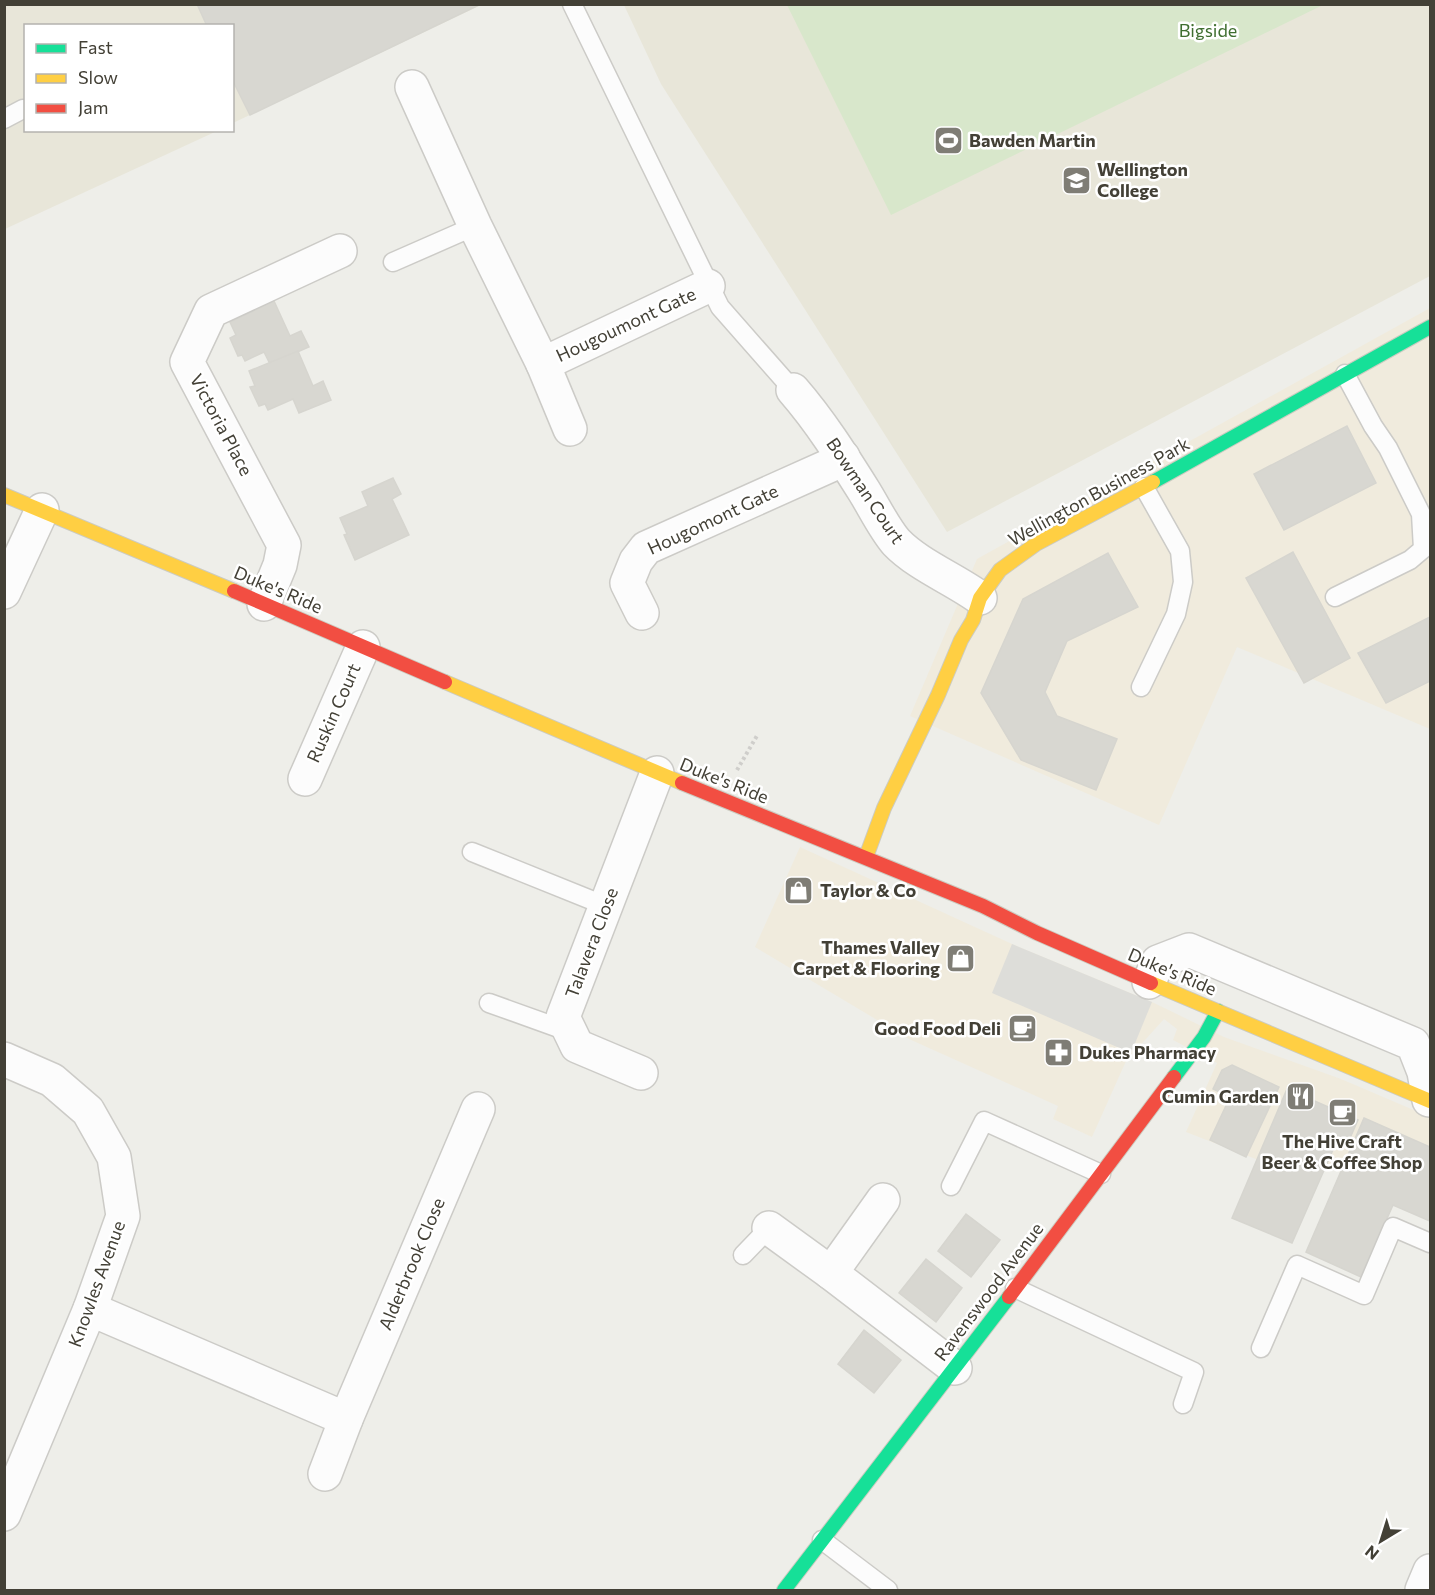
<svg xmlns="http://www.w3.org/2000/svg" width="1435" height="1595" font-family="Commissioner,sans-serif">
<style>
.commercial{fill:#f0ebdd}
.education{fill:#e8e6d9}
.green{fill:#d8e7cb}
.parking{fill:#ddddd9}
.building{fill:#d8d7d1;stroke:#d6d5cf;stroke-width:1.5}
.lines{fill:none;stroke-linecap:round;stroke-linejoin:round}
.lane-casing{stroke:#cccbc7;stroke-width:21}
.street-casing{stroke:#cccbc7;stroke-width:36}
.fast-casing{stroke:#cccbc0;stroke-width:16}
.slow-casing{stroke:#cccbc0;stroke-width:16}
.jam-casing{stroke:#cccbc0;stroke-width:16}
.path{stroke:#cfcecb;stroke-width:4;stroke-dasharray:3 3;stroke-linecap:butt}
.lane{stroke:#fcfcfc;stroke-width:18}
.street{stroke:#fcfcfc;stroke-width:33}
.fast{stroke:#16e098;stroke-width:14}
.slow{stroke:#ffcf43;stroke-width:14}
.jam{stroke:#f24e42;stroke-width:14}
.labels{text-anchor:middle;stroke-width:5;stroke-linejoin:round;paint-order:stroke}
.park-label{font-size:18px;fill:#3f6e30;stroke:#fff}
.poi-label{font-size:18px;font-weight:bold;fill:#434036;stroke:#fff;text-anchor:start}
.street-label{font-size:18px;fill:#434036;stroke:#fff}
</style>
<rect width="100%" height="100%" fill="#eeeee9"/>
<g class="commercial">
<polygon points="1430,308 1430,729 1237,647 1159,825 910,716 977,559"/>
<polygon points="800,847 1012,944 1152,1002 1224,1037 1341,1079 1430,1117 1430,1211 1324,1165 1261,1161 1186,1132 1217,1063 1173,1040 1177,1029 1164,1019 1126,1061 1092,1137 1053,1119 1058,1106 909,1039 755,947"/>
</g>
<g class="education">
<polygon points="4,5 481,5 233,123 232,26 26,26 26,130 217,131 5,229"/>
<polygon points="624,5 1430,5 1430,276 947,532 661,84"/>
</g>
<polygon class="green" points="787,5 1323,5 891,215"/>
<polygon class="parking" points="1012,944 1152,1002 1131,1053 992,993"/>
<g class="building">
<polygon points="197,4 481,4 250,115 232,79 232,26 207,26"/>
<polygon points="274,301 290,336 301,331 309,347 270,364 264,352 245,361 242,355 238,356 230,338 236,335 230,322"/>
<polygon points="298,351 313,386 323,381 331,400 299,413 293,399 268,410 265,404 259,406 250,387 255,386 249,371"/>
<polygon points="1347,426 1376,483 1284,530 1254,474"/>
<polygon points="393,478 401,494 392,499 409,535 355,560 344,535 347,534 340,518 368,506 362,492"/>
<polygon points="1293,552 1350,658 1304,683 1246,578"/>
<polygon points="1108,553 1138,607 1067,641 1045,692 1057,716 1117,739 1096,790 1021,760 981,693 1023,599"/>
<polygon points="1430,617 1430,681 1386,703 1358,653"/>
<polygon points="1232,1065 1279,1087 1246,1157 1210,1140 1230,1097 1213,1089 1222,1070"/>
<polygon points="1287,1089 1358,1120 1346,1147 1336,1143 1292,1243 1232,1218"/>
<polygon points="1364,1118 1430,1147 1430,1221 1393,1205 1361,1277 1306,1252"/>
<polygon points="966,1214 1000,1240 971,1277 938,1251"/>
<polygon points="926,1259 962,1288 936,1322 899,1293"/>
<polygon points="864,1330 901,1360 874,1393 838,1364"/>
</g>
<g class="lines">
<defs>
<g id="lane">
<polyline points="572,4 720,307 793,390"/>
<polyline points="4,119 23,109"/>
<polyline points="393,262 475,226"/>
<polyline points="1335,597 1410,560 1423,549 1421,514 1388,448 1373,426 1345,374"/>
<polyline points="1141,687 1176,614 1183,582 1180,551 1144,487"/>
<polyline points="472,852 606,906"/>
<polyline points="489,1003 570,1032"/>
<polyline points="951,1186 984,1121 1101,1174"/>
<polyline points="743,1255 769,1228"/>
<polyline points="1015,1288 1194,1372 1183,1404"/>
<polyline points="1261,1348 1297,1265 1364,1295 1393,1227 1430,1243"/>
<polyline points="822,1540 888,1590"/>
</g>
<g id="street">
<polyline points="412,87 475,226 543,364 708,286"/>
<polyline points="543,364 570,429"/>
<path d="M793,390c27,31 49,66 71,101 10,16 20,37 32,51 22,23 58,37 84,56"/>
<polyline points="4,592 42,510"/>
<polyline points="264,604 280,565 284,545 187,362 211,311 340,251"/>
<polyline points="642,613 627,583 636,561 646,548 831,465 843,457"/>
<polyline points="305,779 363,647"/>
<polyline points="1149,982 1158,962 1189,950 1413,1044 1424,1072 1429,1100"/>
<polyline points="4,1059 52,1080 88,1111 114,1157 123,1216 90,1309 4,1514"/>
<polyline points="641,1073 577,1046 563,1017 657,773"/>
<polyline points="883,1200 831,1273 955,1368"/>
<polyline points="769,1228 831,1273"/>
<polyline points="90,1309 346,1419"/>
<polyline points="325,1474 346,1419 478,1109"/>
<polyline points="1422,1590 1430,1571"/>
</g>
<g id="fast">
<polyline points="1153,482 1430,327"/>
<polyline points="1174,1077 1204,1037 1218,1011"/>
<polyline points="784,1590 1009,1297"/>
</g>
<g id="slow">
<polyline points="4,495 234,591"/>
<polyline points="445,682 682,783"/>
<polyline points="866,857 884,808 938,695 961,640 973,620 980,598 1000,570 1036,544 1153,482"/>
<polyline points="1151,983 1430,1101"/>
</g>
<g id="jam">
<polyline points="234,591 445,682"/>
<polyline points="682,783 983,906 1037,933 1151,983"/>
<polyline points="1009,1297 1174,1077"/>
</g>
</defs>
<use href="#lane" class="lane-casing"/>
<use href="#street" class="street-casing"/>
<use href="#fast" class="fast-casing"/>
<use href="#slow" class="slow-casing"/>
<use href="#jam" class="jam-casing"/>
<polyline class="path" points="737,770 758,734"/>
<use href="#lane" class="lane"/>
<use href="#street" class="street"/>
<use href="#fast" class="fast"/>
<use href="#slow" class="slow"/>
<use href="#jam" class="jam"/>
</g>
<defs>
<symbol id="stadium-square" viewBox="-11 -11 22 22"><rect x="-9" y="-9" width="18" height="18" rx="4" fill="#7f7d75" stroke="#fff"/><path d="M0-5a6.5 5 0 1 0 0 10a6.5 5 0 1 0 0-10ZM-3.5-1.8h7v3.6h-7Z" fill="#fff"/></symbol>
<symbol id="school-square" viewBox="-11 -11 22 22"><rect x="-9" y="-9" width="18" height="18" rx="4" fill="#7f7d75" stroke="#fff"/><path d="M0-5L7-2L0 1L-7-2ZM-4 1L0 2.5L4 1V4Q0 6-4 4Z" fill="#fff"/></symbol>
<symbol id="shop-square" viewBox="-11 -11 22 22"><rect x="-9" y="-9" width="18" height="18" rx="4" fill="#7f7d75" stroke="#fff"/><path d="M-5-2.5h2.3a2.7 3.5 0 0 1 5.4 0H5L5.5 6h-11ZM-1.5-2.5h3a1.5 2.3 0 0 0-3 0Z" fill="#fff"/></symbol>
<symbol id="cafe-square" viewBox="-11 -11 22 22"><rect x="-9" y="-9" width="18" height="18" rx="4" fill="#7f7d75" stroke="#fff"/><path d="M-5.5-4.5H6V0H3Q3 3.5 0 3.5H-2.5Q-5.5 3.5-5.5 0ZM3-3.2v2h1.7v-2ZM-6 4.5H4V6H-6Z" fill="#fff"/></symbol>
<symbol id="pharmacy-square" viewBox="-11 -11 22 22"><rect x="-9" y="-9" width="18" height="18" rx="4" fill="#7f7d75" stroke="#fff"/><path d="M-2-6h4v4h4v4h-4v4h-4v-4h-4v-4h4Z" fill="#fff"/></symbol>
<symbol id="restaurant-square" viewBox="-11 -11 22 22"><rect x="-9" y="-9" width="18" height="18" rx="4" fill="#7f7d75" stroke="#fff"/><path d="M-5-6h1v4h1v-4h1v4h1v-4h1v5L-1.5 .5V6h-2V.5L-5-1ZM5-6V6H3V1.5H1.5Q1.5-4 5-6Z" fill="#fff"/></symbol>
</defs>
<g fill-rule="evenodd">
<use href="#stadium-square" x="932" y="124" width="33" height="33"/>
<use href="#school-square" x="1060" y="164" width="33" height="33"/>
<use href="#shop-square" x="782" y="874" width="33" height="33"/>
<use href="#shop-square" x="944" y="942" width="33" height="33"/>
<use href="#cafe-square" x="1006" y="1012" width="33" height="33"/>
<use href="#pharmacy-square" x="1042" y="1036" width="33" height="33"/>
<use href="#restaurant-square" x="1284" y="1080" width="33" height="33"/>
<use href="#cafe-square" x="1326" y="1096" width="33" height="33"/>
</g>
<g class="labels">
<g class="park-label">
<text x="1208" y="37">Bigside</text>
</g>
<g class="poi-label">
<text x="969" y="147">Bawden Martin</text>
<text x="1097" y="176">Wellington<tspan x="1097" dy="21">College</tspan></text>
<text x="820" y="897">Taylor &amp; Co</text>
<text x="940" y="954" text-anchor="end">Thames Valley<tspan x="940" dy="21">Carpet &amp; Flooring</tspan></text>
<text x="1001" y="1035" text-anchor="end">Good Food Deli</text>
<text x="1079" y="1059">Dukes Pharmacy</text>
<text x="1279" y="1103" text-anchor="end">Cumin Garden</text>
<text x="1342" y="1148" text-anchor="middle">The Hive Craft<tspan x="1342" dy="21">Beer &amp; Coffee Shop</tspan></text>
</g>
<g class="street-label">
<text transform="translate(626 325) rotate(-25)" y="6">Hougoumont Gate</text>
<text transform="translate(221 425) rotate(62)" y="6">Victoria Place</text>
<text transform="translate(865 491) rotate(56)" y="6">Bowman Court</text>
<text transform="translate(1099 492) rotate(-29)" y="6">Wellington Business Park</text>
<text transform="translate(713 520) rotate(-25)" y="6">Hougomont Gate</text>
<text transform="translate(278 590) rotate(23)" y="6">Duke's Ride</text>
<text transform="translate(334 713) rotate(-66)" y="6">Ruskin Court</text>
<text transform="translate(724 781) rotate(22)" y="6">Duke's Ride</text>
<text transform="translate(592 943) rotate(-69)" y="6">Talavera Close</text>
<text transform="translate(1172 972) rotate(23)" y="6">Duke's Ride</text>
<text transform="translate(412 1264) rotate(-67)" y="6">Alderbrook Close</text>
<text transform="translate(97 1284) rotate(-70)" y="6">Knowles Avenue</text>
<text transform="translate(989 1292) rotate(-53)" y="6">Ravenswood Avenue</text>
</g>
</g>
<rect width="1435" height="1595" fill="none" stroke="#434036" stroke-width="12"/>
<rect x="24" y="24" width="210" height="108" fill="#ffffff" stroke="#b4b3af" stroke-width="1.5"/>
<rect x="36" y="44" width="30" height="9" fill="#16e098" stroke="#b4b3af" stroke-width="1.5"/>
<text x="78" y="54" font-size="18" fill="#434036">Fast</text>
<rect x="36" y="74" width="30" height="9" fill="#ffcf43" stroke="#b4b3af" stroke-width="1.5"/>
<text x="78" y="84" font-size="18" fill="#434036">Slow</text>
<rect x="36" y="104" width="30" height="9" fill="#f24e42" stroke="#b4b3af" stroke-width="1.5"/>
<text x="78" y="114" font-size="18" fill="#434036">Jam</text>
<g transform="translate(1381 1541) rotate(218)" stroke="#ffffff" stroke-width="4.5" paint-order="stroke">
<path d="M0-4.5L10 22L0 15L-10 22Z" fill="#434036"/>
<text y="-9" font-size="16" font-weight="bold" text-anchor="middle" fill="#434036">N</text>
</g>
</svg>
